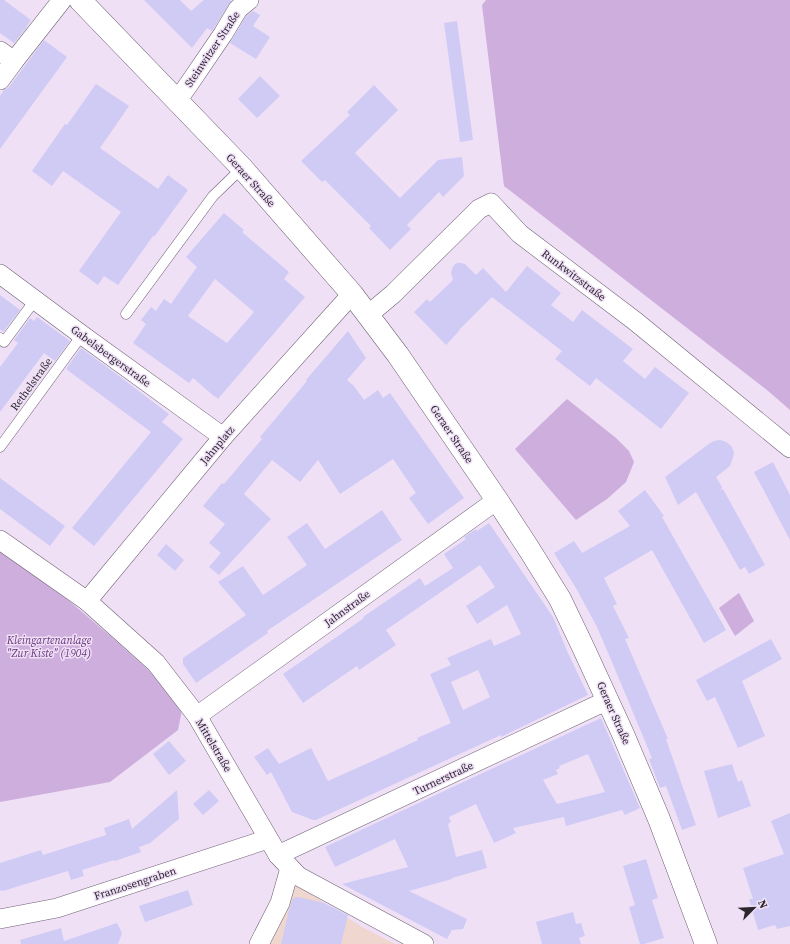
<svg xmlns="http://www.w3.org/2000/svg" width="790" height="944" font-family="'Source Serif 4',serif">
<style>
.commercial{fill:#efd6ce}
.green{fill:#cdaedc}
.building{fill:#d0cbf5;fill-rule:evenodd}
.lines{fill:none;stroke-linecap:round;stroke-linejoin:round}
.lane-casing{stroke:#6e6074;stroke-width:11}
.street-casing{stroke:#6e6074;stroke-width:20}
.secondary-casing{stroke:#6e6074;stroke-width:23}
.lane{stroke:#fff;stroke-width:10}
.street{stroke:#fff;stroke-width:19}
.secondary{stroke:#fff;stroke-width:22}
.labels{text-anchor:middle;stroke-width:3;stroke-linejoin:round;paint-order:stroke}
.street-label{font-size:11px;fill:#2c262f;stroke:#efe0f6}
.park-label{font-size:11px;font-style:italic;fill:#68347d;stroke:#efe0f6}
</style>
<rect width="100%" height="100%" fill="#efe0f6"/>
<polygon class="commercial" points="295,884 362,927 395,944 268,944"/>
<g class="green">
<polygon points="486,0 790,0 790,410 767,390 504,186 482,5"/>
<polygon points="567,399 616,438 629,451 634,462 626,482 607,499 576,520 515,449"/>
<polygon points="0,551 68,600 115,640 157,678 182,710 178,730 110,782 0,802"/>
<polygon points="739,593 754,621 735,636 719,608"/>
</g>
<g class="building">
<polygon points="0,0 4,0 31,20 26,27 27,27 14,43 0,33"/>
<polygon points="144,0 180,0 191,11 204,0 230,0 231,1 212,31 207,28 192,48"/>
<polygon points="253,11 260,15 253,26 270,37 256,59 230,43 246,16"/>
<polygon points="457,21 473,140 460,142 444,23"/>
<polygon points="44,40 67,57 0,149 0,96 4,90 9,87"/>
<polygon points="260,76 280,96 257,118 238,99"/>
<polygon points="96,84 129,106 100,148 158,189 168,175 188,190 154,237 153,236 118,285 104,276 98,285 79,271 121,212 63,171 52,186 32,171 65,124 67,125"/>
<polygon points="374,85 398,110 355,153 400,198 438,160 462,157 464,176 443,197 439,192 407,225 411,229 390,250 369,228 371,226 325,180 322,182 301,161 350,115 347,112"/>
<path d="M224,213l20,17 -2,2 47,40 -5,7 21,18 -87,102 -3,-3v1l-22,-19 -4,5 -56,-40 13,-19 -5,-4 10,-13 5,4 8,-12 7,5 26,-37 -11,-10zM215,279l39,33 -27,31 -39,-27z"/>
<polygon points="457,263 461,263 465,264 476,275 483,268 506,292 527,266 561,293 551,305 573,322 582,310 633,349 623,361 645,379 655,367 689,393 661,429 596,378 590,386 555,359 562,351 492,297 459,330 459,331 446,345 414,312 427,299 430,302 453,280 451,273 452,269 454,265"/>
<polygon points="0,295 20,310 3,332 0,329"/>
<polygon points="37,317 70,341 55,361 44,353 0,412 0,367 18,343 14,340 30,318 34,321"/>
<polygon points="348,331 366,358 347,380 354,386 364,400 378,390 383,398 390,393 464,498 428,524 409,498 416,493 393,459 340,494 318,460 300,482 272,460 244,494 271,519 219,575 209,567 221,553 209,543 225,524 203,506 222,483 224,484 262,439 260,437 307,381 306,380"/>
<polygon points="81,348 115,373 169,414 162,422 183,439 94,546 72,528 151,432 66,369"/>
<polygon points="719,440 724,441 728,443 732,447 734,453 733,458 730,466 716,477 722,487 721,490 723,489 765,565 749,574 745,567 740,570 696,492 678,505 665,477 710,443 714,441"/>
<polygon points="773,462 790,495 790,540 754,472"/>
<polygon points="0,478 65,526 50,546 0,509"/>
<polygon points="645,490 664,516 662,517 726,630 704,643 652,550 604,578 617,604 613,606 629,638 625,639 668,739 666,739 696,825 682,830 666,786 660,788 649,759 652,758 612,662 597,627 576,588 554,553 574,541 582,553 630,526 618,511"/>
<polygon points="382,510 402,540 267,631 268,633 196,683 183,664 183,658 246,615 218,582 243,566 263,595 307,565 287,537 307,523 325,549"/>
<path d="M489,523l64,94 15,36 20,42 -87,42v-2l-185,85h-3l-21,-8 -21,-40 -4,3 -13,-18 14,-9 11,16 32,-16 17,33 49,-22 41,-19 -1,-2 34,-15 -21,-49 21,-9 -4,-7 44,-19 3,7 27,-12 -14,-29 -30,19 -11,-18 29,-19 -15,-22 -94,65 10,15 -37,25 -2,-4 -54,37 -20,-29 81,-56 -1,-1 57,-39 5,8 28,-18 -9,-14 22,-15 -2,-2 12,-8 1,2zM478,670l12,27 -27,13 -12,-28z"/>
<polygon points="166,544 184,560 175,571 157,555"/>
<polygon points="771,639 782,659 742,681 765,736 738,748 715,697 707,701 696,680"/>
<path d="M601,718l39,90 -15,7 -3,-5 -56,16 -2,-9 -51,11 3,5 -22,10 -18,-39 -27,13 2,5 -3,2 8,33 26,-7 5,18 -35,10v1l-43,12 58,28 -4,10 -11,1 -5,9 -105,-55 66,-17 -13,-28 -60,28 -10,-20 132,-62zM588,754l17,38 -48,12 -14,-24 15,-6 -2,-4 4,-2 -1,-2z"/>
<polygon points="169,741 186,761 169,775 153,754"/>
<polygon points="732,764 738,782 742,780 751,806 718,818 704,771"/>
<polygon points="177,790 179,819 150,843 139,847 141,852 115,861 114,860 82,870 84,876 71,880 68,871 3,891 3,890 0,891 0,863 41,850 43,855 106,835 104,828 129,819 132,829"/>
<polygon points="209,790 219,801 203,815 193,804"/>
<polygon points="790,813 790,926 777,929 775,925 758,930 749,899 753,899 743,868 784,854 771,821"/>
<polygon points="646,859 658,898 652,900 664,938 644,944 640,944 629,907 635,905 623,866"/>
<polygon points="188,890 193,905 145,922 139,906"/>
<polygon points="298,897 324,903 348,915 341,944 281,944 289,910 293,898"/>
<polygon points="573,912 576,924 581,923 585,936 579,938 581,944 542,944 536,922"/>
<polygon points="117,923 122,933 118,944 21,944 20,940 61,928 64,941"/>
</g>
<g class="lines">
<defs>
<g id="lane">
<polyline points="126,314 213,196 242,168"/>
<polyline points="0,338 4,342 35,300"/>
<polyline points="0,447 82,335"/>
</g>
<g id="street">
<polyline points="0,51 14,61 0,80"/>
<polyline points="14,61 62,0"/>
<polyline points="177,101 191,81 223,34 238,9 249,0"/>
<polyline points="0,274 82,335 223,437"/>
<polyline points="368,315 393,294 479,209 491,203 520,234 635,321 790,448"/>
<polyline points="0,540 87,601 156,663 197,716 278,855 298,876 424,944"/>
<polyline points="87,601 223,437 352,294"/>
<polyline points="197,716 497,500"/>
<polyline points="278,855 608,700"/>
<polyline points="0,919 57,908 268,839"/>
<polyline points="259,944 280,903 290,868"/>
</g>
<polyline id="secondary" points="80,0 242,168 352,294 398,355 497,500 529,549 560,599 583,647 623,734 659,819 706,944"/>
</defs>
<use href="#lane" class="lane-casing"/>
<use href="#street" class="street-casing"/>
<use href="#secondary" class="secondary-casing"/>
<use href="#lane" class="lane"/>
<use href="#street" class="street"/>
<use href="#secondary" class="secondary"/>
</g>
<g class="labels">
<g class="street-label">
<text transform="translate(212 49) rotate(-56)" y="4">Steinwitzer Straße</text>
<text transform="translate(251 180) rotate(48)" y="4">Geraer Straße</text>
<text transform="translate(574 275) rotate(37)" y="4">Runkwitzstraße</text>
<text transform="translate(111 356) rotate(36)" y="4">Gabelsbergerstraße</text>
<text transform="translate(31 384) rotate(-54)" y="4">Rethelstraße</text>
<text transform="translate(452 434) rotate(56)" y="4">Geraer Straße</text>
<text transform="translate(217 445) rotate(-50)" y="4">Jahnplatz</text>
<text transform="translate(347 608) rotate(-36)" y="4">Jahnstraße</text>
<text transform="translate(614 713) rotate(66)" y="4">Geraer Straße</text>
<text transform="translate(214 745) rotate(59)" y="4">Mittelstraße</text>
<text transform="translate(443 778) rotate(-25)" y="4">Turnerstraße</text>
<text transform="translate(135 883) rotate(-18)" y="4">Franzosengraben</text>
</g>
<g class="park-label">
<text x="49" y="644">Kleingartenanlage<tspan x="49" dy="13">"Zur Kiste" (1904)</tspan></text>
</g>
</g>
<g transform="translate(754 908) rotate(66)" stroke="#efe0f6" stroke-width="3" paint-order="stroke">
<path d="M0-3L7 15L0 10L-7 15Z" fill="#2c262f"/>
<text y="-6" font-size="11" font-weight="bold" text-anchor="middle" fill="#2c262f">N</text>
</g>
</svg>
